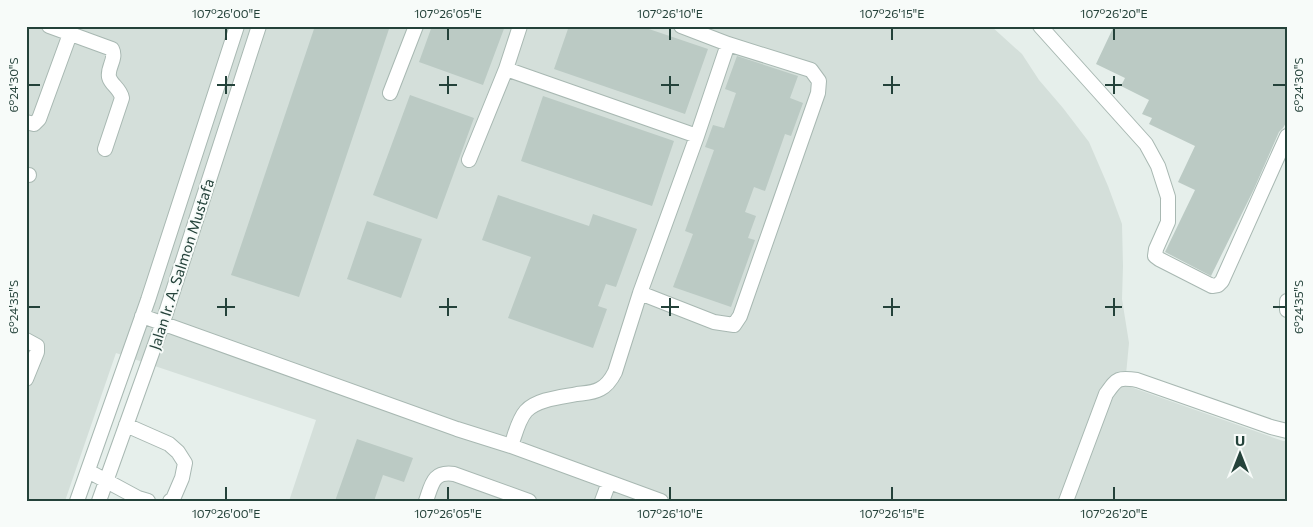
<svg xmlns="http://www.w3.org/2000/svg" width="1313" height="527" viewBox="0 0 1313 527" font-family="Commissioner,sans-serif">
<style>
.built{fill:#d4dfda}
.building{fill:#bbcac4}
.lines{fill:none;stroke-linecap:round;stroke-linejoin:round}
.minor-casing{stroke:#a8b8b2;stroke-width:16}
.minor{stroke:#fff;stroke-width:14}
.ticks{fill:none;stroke:#24423a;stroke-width:2}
.labels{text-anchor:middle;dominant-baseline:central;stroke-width:4;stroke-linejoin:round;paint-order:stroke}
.street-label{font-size:15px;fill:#24423a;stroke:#f7fbf9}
.neatline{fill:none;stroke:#24423a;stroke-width:2}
.ticks-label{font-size:12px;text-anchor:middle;fill:#24423a}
</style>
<rect width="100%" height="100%" fill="#e6efeb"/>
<path class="built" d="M 26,26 L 991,26 L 1022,54 L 1039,80 L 1063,108 L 1089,142 L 1108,186 L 1122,224 L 1123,266 L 1122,299 L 1129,343 L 1125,385 L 1283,441 L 1287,441 L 1287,501 L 289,501 L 316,420 L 116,353 L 65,501 L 26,501 Z"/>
<path class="building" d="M 315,26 L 390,26 L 299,297 L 231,275 Z
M 432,26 L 505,26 L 483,85 L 419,62 Z
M 569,26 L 640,26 L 708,49 L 685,114 L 554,69 Z
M 1114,26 L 1287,26 L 1287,121 L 1283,128 L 1279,132 L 1254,189 L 1211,276 L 1165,252 L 1195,190 L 1178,182 L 1195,146 L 1149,124 L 1152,118 L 1142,114 L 1149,100 L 1121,86 L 1125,78 L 1096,64 Z
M 737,56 L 798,76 L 790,98 L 803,103 L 791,136 L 785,134 L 765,191 L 754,187 L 745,212 L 756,216 L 748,238 L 755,240 L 731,307 L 673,287 L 693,234 L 685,231 L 714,150 L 705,147 L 713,125 L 724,128 L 736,93 L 725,89 Z
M 410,95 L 474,118 L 437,219 L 373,195 Z
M 543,96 L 674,141 L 652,206 L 521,161 Z
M 498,195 L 589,226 L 593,214 L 637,229 L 616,287 L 606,284 L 598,306 L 607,309 L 593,348 L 508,318 L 531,257 L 482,240 Z
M 367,221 L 422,239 L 401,298 L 347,279 Z
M 357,439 L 413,458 L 404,482 L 383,475 L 374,501 L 335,501 Z"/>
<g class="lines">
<defs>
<path id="minor" d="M 49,26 L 112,49 C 117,59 107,67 109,77 C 111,85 120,88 122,98 L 105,149
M 1040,26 L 1146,144 L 1158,166 L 1168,197 L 1168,222 L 1156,249 L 1155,256 L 1159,259 L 1212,286 L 1218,285 L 1222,281 L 1287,136
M 506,69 L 697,136
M 390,93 L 416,26
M 26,122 L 34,124 L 39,119 L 70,34
M 469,160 L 506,69 L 520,26
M 26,175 L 29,175
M 640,293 L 714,322 L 734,325 L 740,316 L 818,93 L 819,81 L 811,70 L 728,44 L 681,26
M 1287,301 L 1287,310
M 142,316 L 457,429 L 511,446 L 661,501
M 26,340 L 37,346 L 37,352 L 26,379
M 126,425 L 169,444 L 178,452 L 185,463 L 182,478 L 173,499 L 170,501
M 511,446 C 515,435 518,420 526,411 C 537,399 562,397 577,394 C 585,393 593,393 600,389 C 606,386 612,378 615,372 L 640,293 L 697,136 L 728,44
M 88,471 L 138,498 L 148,501
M 77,501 L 148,300 L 237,26
M 99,501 L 162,325 L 259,26
M 426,501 C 432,484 433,471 454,474 L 529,501
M 602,501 L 609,482
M 1066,501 L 1106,394 C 1117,379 1117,377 1137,380 L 1271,427 L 1287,431"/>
</defs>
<use href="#minor" class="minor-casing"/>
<use href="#minor" class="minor"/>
</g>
<path class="ticks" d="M 226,28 L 226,40M 448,28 L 448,40M 670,28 L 670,40M 892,28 L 892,40M 1114,28 L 1114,40M 226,76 L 226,94M 448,76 L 448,94M 670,76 L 670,94M 892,76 L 892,94M 1114,76 L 1114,94M 28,85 L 40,85M 217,85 L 235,85M 439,85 L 457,85M 661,85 L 679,85M 883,85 L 900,85M 1105,85 L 1122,85M 1273,85 L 1286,85M 226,298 L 226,316M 448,298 L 448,316M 670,298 L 670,316M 892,298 L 892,316M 1114,298 L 1114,316M 28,307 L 40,307M 217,307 L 235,307M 439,307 L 457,307M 661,307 L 679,307M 883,307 L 900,307M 1105,307 L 1122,307M 1273,307 L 1286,307M 226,487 L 226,500M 448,487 L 448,500M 670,487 L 670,500M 892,487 L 892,500M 1114,487 L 1114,500"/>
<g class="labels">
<g class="street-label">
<text transform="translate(181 264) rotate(-72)">Jalan Ir. A. Salmon Mustafa</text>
</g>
</g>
<rect width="1313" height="527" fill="none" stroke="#f7fbf9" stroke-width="55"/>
<g transform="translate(1240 454)" stroke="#f7fbf9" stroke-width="4" paint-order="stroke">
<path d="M0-4L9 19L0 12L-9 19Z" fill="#24423a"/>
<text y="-8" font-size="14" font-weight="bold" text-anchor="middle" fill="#24423a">U</text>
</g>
<rect x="28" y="28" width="1258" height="472" class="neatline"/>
<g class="ticks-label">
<text x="226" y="18">107°26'00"E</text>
<text x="448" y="18">107°26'05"E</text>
<text x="670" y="18">107°26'10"E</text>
<text x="892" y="18">107°26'15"E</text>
<text x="1114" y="18">107°26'20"E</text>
<text transform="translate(14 85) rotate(-90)" y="4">6°24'30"S</text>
<text transform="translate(1299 85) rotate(-90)" y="4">6°24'30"S</text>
<text transform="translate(14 307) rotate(-90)" y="4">6°24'35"S</text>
<text transform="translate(1299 307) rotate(-90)" y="4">6°24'35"S</text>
<text x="226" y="518">107°26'00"E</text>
<text x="448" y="518">107°26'05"E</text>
<text x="670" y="518">107°26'10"E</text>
<text x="892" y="518">107°26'15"E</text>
<text x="1114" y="518">107°26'20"E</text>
</g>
</svg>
